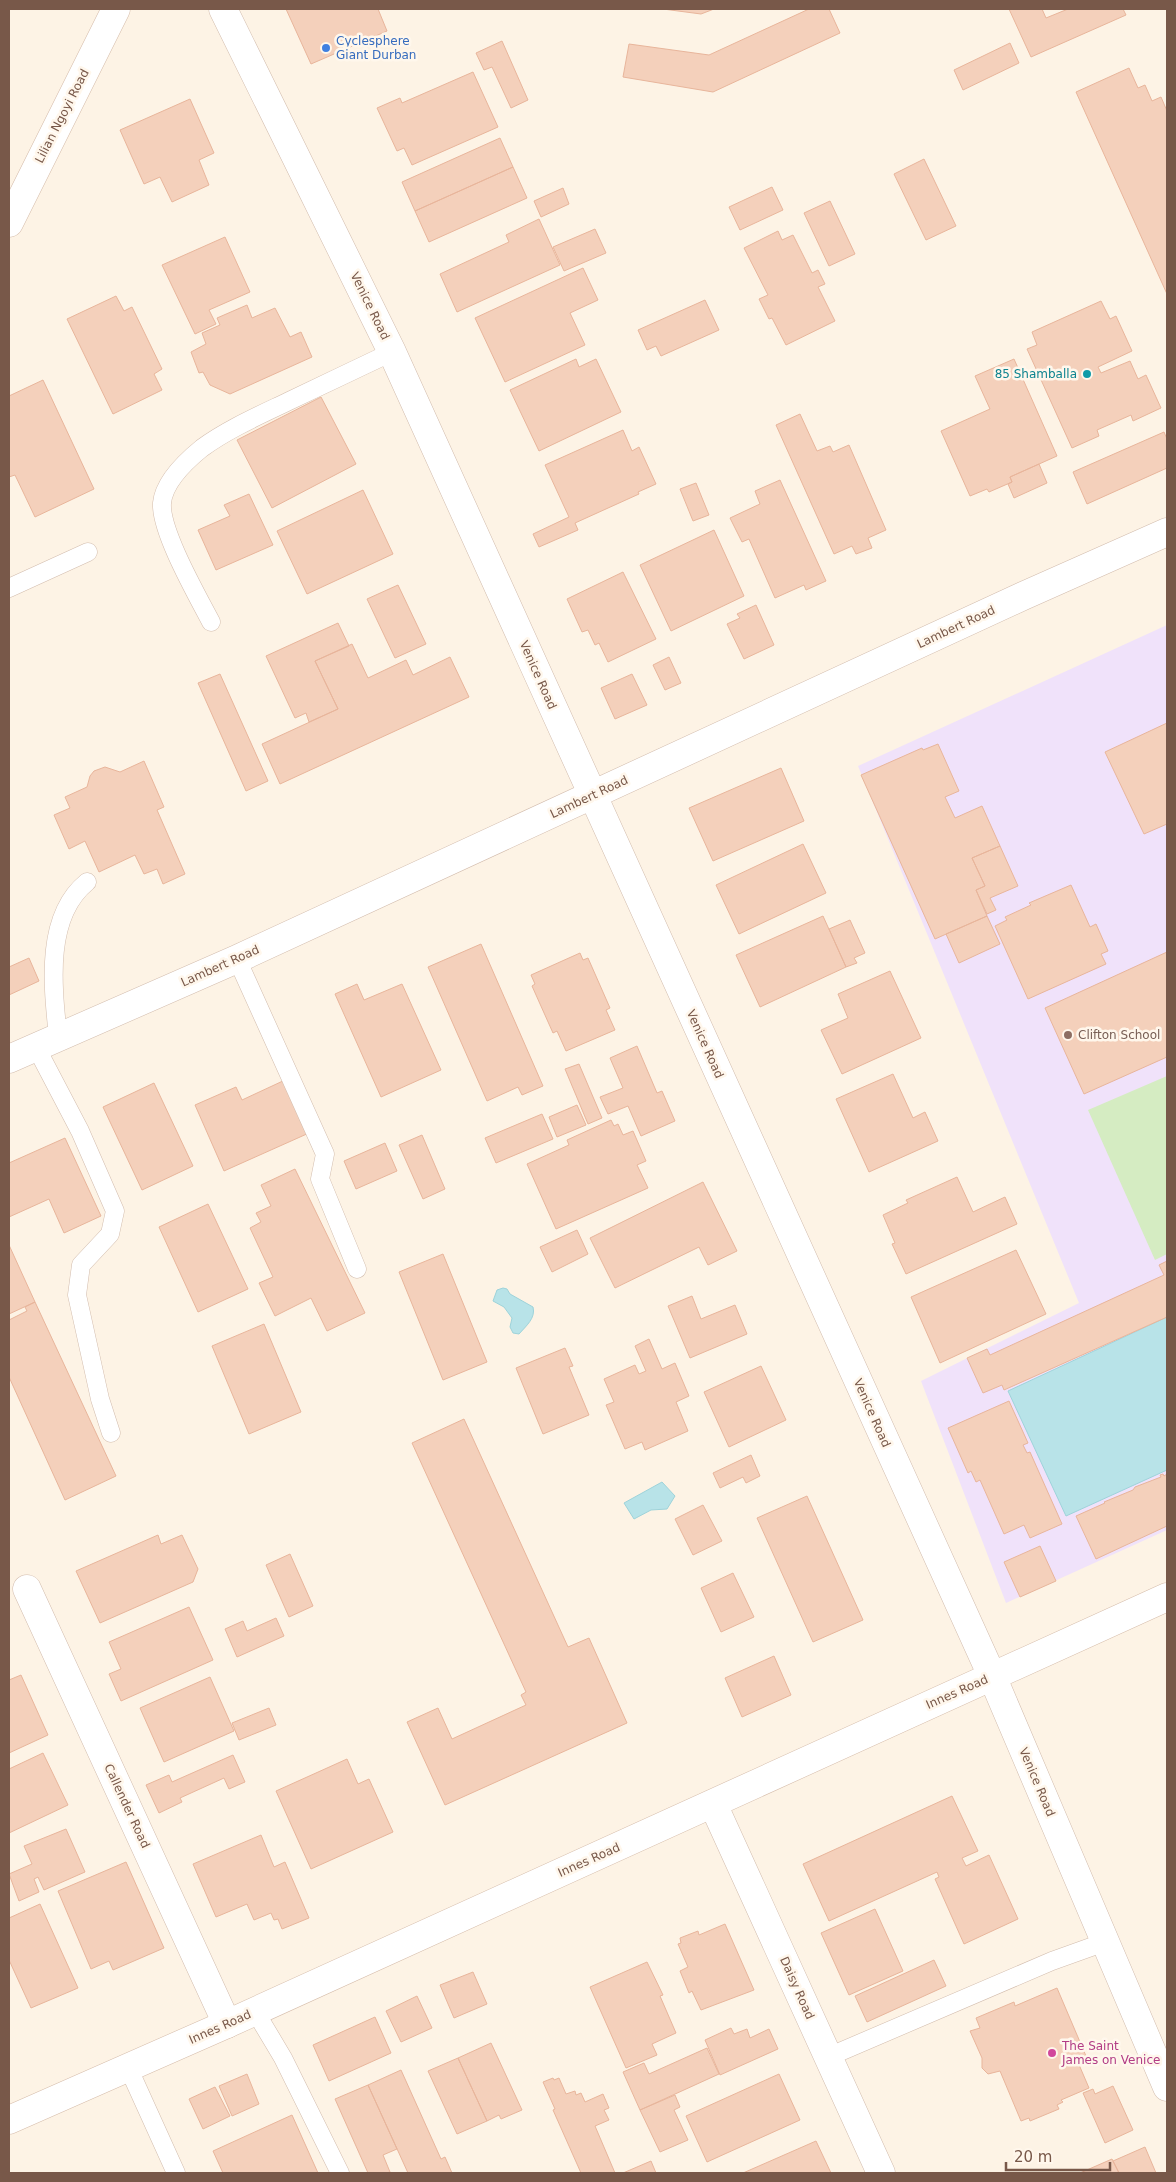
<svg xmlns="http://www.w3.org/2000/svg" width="1176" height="2182" viewBox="0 0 1176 2182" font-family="'DejaVu Sans',sans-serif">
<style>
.education{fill:#f0e2fa}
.green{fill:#d5ecc2}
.water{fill:#b8e3e8;stroke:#9ed3da}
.building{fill:#f4d0bb;stroke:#e8b59b}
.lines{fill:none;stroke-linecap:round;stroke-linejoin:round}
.lane-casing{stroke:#d2bcad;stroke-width:19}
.street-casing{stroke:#d2bcad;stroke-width:29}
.secondary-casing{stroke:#d5bcaa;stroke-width:29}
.lane{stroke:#fff;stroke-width:18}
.street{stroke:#fff;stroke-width:28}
.secondary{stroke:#fff;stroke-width:28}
.shop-dot{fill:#3f7fe0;stroke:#fff7ec;stroke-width:2}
.culture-dot{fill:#0f9aa8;stroke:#fff7ec;stroke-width:2}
.education-dot{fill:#8d6e63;stroke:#fff7ec;stroke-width:2}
.hotel-dot{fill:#d1479c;stroke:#fff7ec;stroke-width:2}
.labels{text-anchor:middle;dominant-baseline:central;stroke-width:5;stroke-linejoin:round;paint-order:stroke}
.shop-label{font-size:12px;fill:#366cbe;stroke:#fff7ec;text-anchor:start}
.street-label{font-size:12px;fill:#785849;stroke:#fff7ec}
.culture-label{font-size:12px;fill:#0d838f;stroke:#fff7ec;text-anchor:end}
.education-label{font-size:12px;fill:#785e54;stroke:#fff7ec;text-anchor:start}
.hotel-label{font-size:12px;fill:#b23c85;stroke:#fff7ec;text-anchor:start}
</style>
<rect width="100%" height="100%" fill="#fdf3e5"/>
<path class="education" d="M 1167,625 L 1167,1530 L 1006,1603 L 921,1381 L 1079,1303 L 858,766 Z"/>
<path class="green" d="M 1167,1076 L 1167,1254 L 1155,1260 L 1088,1110 Z"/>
<path class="water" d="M 503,1288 L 507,1289 L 510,1294 L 533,1307 C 536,1318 526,1326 519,1334 L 513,1333 L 510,1327 L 512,1318 L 504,1307 L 493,1301 L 497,1290 Z
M 1167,1317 L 1167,1470 L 1066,1516 L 1008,1391 Z
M 662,1482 L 675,1496 L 667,1509 L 651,1510 L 634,1519 L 624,1503 Z"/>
<path class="building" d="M 286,9 L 378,9 L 387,31 L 311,64 Z
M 663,9 L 714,9 L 701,14 Z
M 809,9 L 829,9 L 840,33 L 713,92 L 623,77 L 629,44 L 709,55 Z
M 1009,9 L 1042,9 L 1046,18 L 1068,9 L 1123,9 L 1126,15 L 1031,57 Z
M 502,41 L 528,100 L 511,108 L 492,67 L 484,70 L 476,53 Z
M 1010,43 L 1019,63 L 963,90 L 954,70 Z
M 1129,68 L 1138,88 L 1145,85 L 1152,101 L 1161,97 L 1167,111 L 1167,294 L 1076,92 Z
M 473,72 L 498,127 L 412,165 L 404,148 L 397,151 L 377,108 L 400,98 L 402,103 Z
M 190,99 L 214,153 L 199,160 L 209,185 L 172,202 L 160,177 L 144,184 L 120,130 Z
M 500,138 L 513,167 L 415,211 L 402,182 Z
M 924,159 L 956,226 L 926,240 L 894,174 Z
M 513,167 L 527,198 L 429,242 L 415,211 Z
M 772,187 L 783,210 L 740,230 L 729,207 Z
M 563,188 L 569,204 L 541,217 L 534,201 Z
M 830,201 L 855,254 L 829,266 L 804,213 Z
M 539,219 L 560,265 L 457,312 L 440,274 L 509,242 L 506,235 Z
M 595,229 L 606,253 L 564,271 L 553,247 Z
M 778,231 L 782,240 L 793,235 L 812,273 L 818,270 L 825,284 L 818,287 L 835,321 L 786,345 L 772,318 L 769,319 L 759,299 L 768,295 L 744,248 Z
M 225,237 L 250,292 L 209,310 L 216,324 L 195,334 L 162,265 Z
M 583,268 L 598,300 L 570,313 L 585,345 L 505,382 L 475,318 Z
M 116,296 L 124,311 L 132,307 L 162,369 L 154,374 L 162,390 L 113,414 L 67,319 Z
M 705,300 L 719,330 L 661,356 L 656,346 L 647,350 L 638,330 Z
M 1101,301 L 1110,319 L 1116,316 L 1132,351 L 1098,367 L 1101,373 L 1130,361 L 1138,379 L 1146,375 L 1161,408 L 1133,421 L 1131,415 L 1097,430 L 1099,436 L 1072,448 L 1027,349 L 1037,345 L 1032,332 Z
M 247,305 L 252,318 L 275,308 L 290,337 L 301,332 L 312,357 L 230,394 L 210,385 L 203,372 L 199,373 L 191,352 L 206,344 L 202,333 L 220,325 L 217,318 Z
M 576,359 L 579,367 L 596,359 L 621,412 L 539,451 L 510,390 Z
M 1014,359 L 1057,456 L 1010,477 L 1012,482 L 989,492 L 987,489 L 970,496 L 941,431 L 990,409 L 975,376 Z
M 43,380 L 94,489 L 35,517 L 15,475 L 9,477 L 9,396 Z
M 321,397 L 356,464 L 272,508 L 237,440 Z
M 800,414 L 817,451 L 830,446 L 833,452 L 849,445 L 886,530 L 868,538 L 872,548 L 856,554 L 852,546 L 834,554 L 776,425 Z
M 623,430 L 632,451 L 639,447 L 656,484 L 638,492 L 639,494 L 575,523 L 578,530 L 539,547 L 533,534 L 569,517 L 545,465 Z
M 1164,432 L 1167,439 L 1167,468 L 1087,504 L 1073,472 Z
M 1039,464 L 1047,483 L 1014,498 L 1008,484 L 1012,482 L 1010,477 Z
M 780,480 L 826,581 L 806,590 L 804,585 L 775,598 L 749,539 L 742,542 L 730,518 L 760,504 L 755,491 Z
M 696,483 L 709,515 L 693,521 L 680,489 Z
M 363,490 L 393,554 L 307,594 L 277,531 Z
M 249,494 L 273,545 L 216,570 L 198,530 L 230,516 L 224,505 Z
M 714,530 L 744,596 L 671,631 L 640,565 Z
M 623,572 L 656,639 L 608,662 L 599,643 L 595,645 L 588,630 L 582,632 L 567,599 Z
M 398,585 L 426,644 L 395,658 L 367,599 Z
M 756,605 L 774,645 L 744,659 L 727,624 L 740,618 L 737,614 Z
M 338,623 L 349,646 L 315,661 L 338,709 L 309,722 L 306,713 L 295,718 L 266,656 Z
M 352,644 L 368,678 L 406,660 L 413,675 L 450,657 L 469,697 L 280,784 L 262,744 L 338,709 L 315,661 Z
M 669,657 L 681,683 L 665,690 L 653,665 Z
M 220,674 L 268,781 L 246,791 L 198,683 Z
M 632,674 L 647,705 L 615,719 L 601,688 Z
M 1167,723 L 1167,824 L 1144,834 L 1105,752 Z
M 938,744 L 959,791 L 945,797 L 955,818 L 982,806 L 1000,846 L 972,858 L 985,886 L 976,890 L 987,916 L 935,939 L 861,775 L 922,748 L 923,750 Z
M 144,761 L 164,807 L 157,810 L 185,874 L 163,884 L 157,869 L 144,874 L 135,855 L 99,872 L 85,841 L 69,849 L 54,815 L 70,808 L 65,797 L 87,787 L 90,776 L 94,771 L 105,767 L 120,772 Z
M 781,768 L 804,821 L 713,861 L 689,808 Z
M 803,844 L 826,893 L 739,934 L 716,885 Z
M 1000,846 L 1018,886 L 990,898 L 996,910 L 987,914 L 976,890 L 985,886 L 972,858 Z
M 1071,885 L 1090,927 L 1096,924 L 1108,951 L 1101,954 L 1106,964 L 1028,999 L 995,926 L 1007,920 L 1005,917 L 1031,905 L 1029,903 Z
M 823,916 L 846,967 L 760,1007 L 736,955 Z
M 987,916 L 1000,944 L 959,963 L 946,934 Z
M 850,920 L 865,953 L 854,958 L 857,963 L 846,967 L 829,929 Z
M 481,944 L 543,1086 L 522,1095 L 518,1087 L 487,1101 L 428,967 Z
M 1167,952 L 1167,1057 L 1084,1094 L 1045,1008 Z
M 580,953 L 583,960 L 588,958 L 610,1008 L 606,1010 L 615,1030 L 566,1051 L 557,1031 L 553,1033 L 532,986 L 535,984 L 531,975 Z
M 29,958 L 39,981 L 9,995 L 9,967 Z
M 890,971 L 921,1038 L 842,1074 L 821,1030 L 848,1018 L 838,994 Z
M 357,984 L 364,1000 L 402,984 L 441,1070 L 381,1097 L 335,994 Z
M 637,1046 L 657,1093 L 662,1091 L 675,1121 L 641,1136 L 628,1106 L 608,1114 L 600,1097 L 623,1088 L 610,1058 Z
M 579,1064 L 602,1118 L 588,1124 L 565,1069 Z
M 893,1074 L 913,1118 L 925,1112 L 938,1141 L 869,1172 L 836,1099 Z
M 285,1080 L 309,1133 L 224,1171 L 195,1105 L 236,1087 L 242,1100 Z
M 154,1083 L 193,1166 L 142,1190 L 103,1107 Z
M 577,1105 L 586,1125 L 557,1137 L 549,1117 Z
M 542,1114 L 553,1139 L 496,1163 L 485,1138 Z
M 611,1120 L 614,1126 L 618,1124 L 623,1135 L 633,1131 L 646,1161 L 637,1165 L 648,1188 L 556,1229 L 527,1164 L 569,1145 L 567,1140 Z
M 422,1135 L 445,1189 L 423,1199 L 399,1145 Z
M 65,1138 L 101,1216 L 64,1233 L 49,1199 L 9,1217 L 9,1163 Z
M 385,1143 L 397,1171 L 356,1189 L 344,1161 Z
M 295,1169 L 365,1313 L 327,1331 L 311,1298 L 275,1316 L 259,1283 L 273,1277 L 250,1228 L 261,1222 L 256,1213 L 271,1206 L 261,1185 Z
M 957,1177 L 973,1212 L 1005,1197 L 1017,1224 L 906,1274 L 892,1244 L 895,1243 L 883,1215 L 908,1203 L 906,1200 Z
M 703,1182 L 737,1251 L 708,1265 L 699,1247 L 615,1288 L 590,1238 Z
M 208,1204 L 248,1289 L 198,1312 L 159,1227 Z
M 577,1230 L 588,1254 L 552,1272 L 540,1247 Z
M 9,1245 L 35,1302 L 9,1314 Z
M 1016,1250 L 1046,1314 L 940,1363 L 911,1297 Z
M 443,1254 L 487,1362 L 443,1380 L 399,1272 Z
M 1167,1261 L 1167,1317 L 1004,1390 L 1002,1385 L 983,1393 L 967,1358 L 987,1349 L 990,1355 L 1164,1275 L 1159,1265 Z
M 692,1296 L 701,1319 L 735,1305 L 747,1334 L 690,1358 L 668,1306 Z
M 35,1302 L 116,1476 L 65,1500 L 9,1377 L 9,1320 L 27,1311 L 25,1307 Z
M 264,1324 L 301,1412 L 249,1434 L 212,1346 Z
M 649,1339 L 662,1369 L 675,1363 L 689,1396 L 676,1402 L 688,1431 L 645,1450 L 642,1442 L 625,1449 L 606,1405 L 614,1402 L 604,1379 L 635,1365 L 639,1374 L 646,1371 L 635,1346 Z
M 565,1348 L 573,1366 L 569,1367 L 589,1415 L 543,1434 L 516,1368 Z
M 761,1366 L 786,1420 L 729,1447 L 704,1392 Z
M 1009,1401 L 1028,1443 L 1023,1445 L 1027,1453 L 1030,1452 L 1062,1524 L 1030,1538 L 1024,1525 L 1004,1534 L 980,1480 L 976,1482 L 971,1471 L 968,1473 L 948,1428 Z
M 464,1419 L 568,1647 L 589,1638 L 627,1723 L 445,1805 L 407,1722 L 438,1708 L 452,1739 L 526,1705 L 521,1695 L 526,1692 L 412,1443 Z
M 751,1455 L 760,1476 L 746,1483 L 743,1477 L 720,1488 L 713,1473 Z
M 1163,1474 L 1164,1476 L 1167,1474 L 1167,1526 L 1096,1559 L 1076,1516 L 1105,1503 L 1104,1502 L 1133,1490 L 1135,1487 L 1161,1477 L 1160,1475 Z
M 807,1496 L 863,1620 L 813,1642 L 757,1518 Z
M 703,1505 L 722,1541 L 693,1555 L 675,1519 Z
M 158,1535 L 161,1544 L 182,1535 L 198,1569 L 193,1582 L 100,1623 L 76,1571 Z
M 1040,1546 L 1056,1581 L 1020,1597 L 1004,1562 Z
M 290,1554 L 313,1606 L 289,1617 L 266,1565 Z
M 733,1573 L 754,1617 L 721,1632 L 701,1588 Z
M 189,1607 L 213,1660 L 121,1701 L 109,1674 L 121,1669 L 109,1642 Z
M 276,1618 L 284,1636 L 237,1657 L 225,1629 L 243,1621 L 247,1631 Z
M 774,1656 L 791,1695 L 742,1717 L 725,1678 Z
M 21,1675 L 48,1735 L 9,1753 L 9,1680 Z
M 210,1677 L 234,1731 L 164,1762 L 140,1708 Z
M 269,1708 L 276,1725 L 239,1740 L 232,1723 Z
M 43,1753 L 68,1805 L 9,1833 L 9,1769 Z
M 233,1755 L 245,1782 L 229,1789 L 224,1778 L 180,1798 L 182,1802 L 159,1813 L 146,1785 L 169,1775 L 172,1782 Z
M 347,1759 L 358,1784 L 369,1779 L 393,1832 L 311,1869 L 276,1791 Z
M 952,1796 L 978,1851 L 962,1858 L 966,1866 L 989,1855 L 1018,1919 L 964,1944 L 935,1879 L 939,1877 L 937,1872 L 829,1921 L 803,1864 Z
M 66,1829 L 85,1872 L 44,1890 L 38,1877 L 34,1879 L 39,1892 L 19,1901 L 9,1874 L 32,1864 L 24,1846 Z
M 261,1835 L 274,1867 L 285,1862 L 309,1918 L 282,1929 L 278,1919 L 274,1920 L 271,1913 L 254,1920 L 247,1904 L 216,1917 L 193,1864 Z
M 126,1862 L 164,1948 L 113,1970 L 109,1961 L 91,1969 L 58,1891 Z
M 40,1904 L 78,1988 L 31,2008 L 9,1960 L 9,1918 Z
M 875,1909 L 903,1971 L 849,1995 L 821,1933 Z
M 725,1924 L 754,1990 L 701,2010 L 692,1991 L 689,1993 L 680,1971 L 688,1967 L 678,1944 L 681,1943 L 680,1938 L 698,1931 L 699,1935 Z
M 934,1960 L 946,1986 L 867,2022 L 855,1996 Z
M 647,1962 L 663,1995 L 660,1996 L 676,2033 L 652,2044 L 657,2055 L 626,2068 L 590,1987 Z
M 473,1972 L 487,2004 L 454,2018 L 440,1985 Z
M 1057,1988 L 1086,2056 L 1077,2060 L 1089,2088 L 1061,2100 L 1063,2102 L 1057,2105 L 1059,2109 L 1030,2121 L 1029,2118 L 1021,2121 L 1000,2071 L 988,2074 L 982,2068 L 982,2058 L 970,2031 L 980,2028 L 976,2018 L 1014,2002 L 1015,2006 Z
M 417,1996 L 432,2028 L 401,2042 L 386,2011 Z
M 375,2017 L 391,2053 L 329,2081 L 313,2045 Z
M 731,2028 L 734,2034 L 747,2029 L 750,2038 L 769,2029 L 778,2049 L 720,2075 L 705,2040 Z
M 491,2043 L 522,2110 L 501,2119 L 499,2115 L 487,2121 L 458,2058 Z
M 707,2048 L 719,2074 L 640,2110 L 623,2072 L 644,2063 L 649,2074 Z
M 458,2058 L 487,2121 L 457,2134 L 428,2071 Z
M 401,2070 L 441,2159 L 445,2157 L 452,2173 L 408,2173 L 368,2085 Z
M 247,2074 L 259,2104 L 232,2116 L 219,2086 Z
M 779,2074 L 800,2120 L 707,2162 L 686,2116 Z
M 553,2078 L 554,2080 L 559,2078 L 566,2094 L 575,2091 L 576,2095 L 581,2093 L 585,2102 L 603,2094 L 609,2108 L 604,2110 L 609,2120 L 595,2126 L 615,2173 L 581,2173 L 553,2110 L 555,2109 L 543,2082 Z
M 368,2085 L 397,2149 L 383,2155 L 390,2172 L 386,2173 L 368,2173 L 335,2099 Z
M 1113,2086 L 1133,2130 L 1105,2143 L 1083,2093 L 1093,2089 L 1095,2094 Z
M 215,2087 L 230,2116 L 203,2129 L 189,2099 Z
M 675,2095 L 680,2107 L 674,2110 L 688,2140 L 660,2152 L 640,2110 Z
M 292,2115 L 318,2173 L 223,2173 L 213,2151 Z
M 816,2141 L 831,2173 L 743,2173 Z
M 1145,2147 L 1156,2173 L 1119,2173 L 1113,2161 Z
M 1112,2159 L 1119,2173 L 1080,2173 Z
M 651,2161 L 656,2173 L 623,2173 Z"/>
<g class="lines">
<defs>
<path id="lane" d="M 9,588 L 88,552
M 211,622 C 198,597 160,531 162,503 C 164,482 186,461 202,448 C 228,429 260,415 289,401 C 323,385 358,368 392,352
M 237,959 L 325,1154 L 320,1179 L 357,1269
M 58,1037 C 53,988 44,917 87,882
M 36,1047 L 80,1131 L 115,1211 L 110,1234 L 81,1265 L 77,1295 L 100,1399 L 111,1433
M 255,2011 L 283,2058 L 340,2173
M 828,2057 L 1052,1961 L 1105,1942
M 128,2067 L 176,2173"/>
<path id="street" d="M 223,9 L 392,352 L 992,1676 L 1167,2087
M 9,1059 L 237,959 L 1023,596 L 1167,532
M 27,1589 L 227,2024
M 713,1804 L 881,2173"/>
<path id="secondary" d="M 9,223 L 116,9
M 9,2120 L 227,2024 L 1167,1597"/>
</defs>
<use href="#lane" class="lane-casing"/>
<use href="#street" class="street-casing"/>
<use href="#secondary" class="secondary-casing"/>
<use href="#lane" class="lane"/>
<use href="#street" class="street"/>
<use href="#secondary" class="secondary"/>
</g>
<circle class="shop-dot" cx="326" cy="48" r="5"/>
<circle class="culture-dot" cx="1087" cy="374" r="5"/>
<circle class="education-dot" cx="1068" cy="1035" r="5"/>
<circle class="hotel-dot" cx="1052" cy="2053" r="5"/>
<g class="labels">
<g class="shop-label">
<text x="336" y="41">Cyclesphere<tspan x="336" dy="14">Giant Durban</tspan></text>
</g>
<g class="street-label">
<text transform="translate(62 116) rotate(-63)">Lilian Ngoyi Road</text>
<text transform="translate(370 306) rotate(64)">Venice Road</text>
<text transform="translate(956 627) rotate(-25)">Lambert Road</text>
<text transform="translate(538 675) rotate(66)">Venice Road</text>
<text transform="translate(589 797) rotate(-25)">Lambert Road</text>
<text transform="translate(220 966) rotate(-24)">Lambert Road</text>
<text transform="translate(705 1044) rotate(66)">Venice Road</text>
<text transform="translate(872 1413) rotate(66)">Venice Road</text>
<text transform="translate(957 1692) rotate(-24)">Innes Road</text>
<text transform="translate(1037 1782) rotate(67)">Venice Road</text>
<text transform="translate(127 1806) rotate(65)">Callender Road</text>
<text transform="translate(589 1860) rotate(-24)">Innes Road</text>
<text transform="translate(797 1988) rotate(66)">Daisy Road</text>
<text transform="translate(220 2027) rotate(-24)">Innes Road</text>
</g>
<g class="culture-label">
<text x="1077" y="374">85 Shamballa</text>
</g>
<g class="education-label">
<text x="1078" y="1035">Clifton School</text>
</g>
<g class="hotel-label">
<text x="1062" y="2046">The Saint<tspan x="1062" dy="14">James on Venice</tspan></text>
</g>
</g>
<rect width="1176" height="2182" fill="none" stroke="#785849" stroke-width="20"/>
<path d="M1006 2162v8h104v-8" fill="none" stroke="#785849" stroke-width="2.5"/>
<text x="1014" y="2162" font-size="15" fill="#785849" stroke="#fff7ec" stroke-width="4" paint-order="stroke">20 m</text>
</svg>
